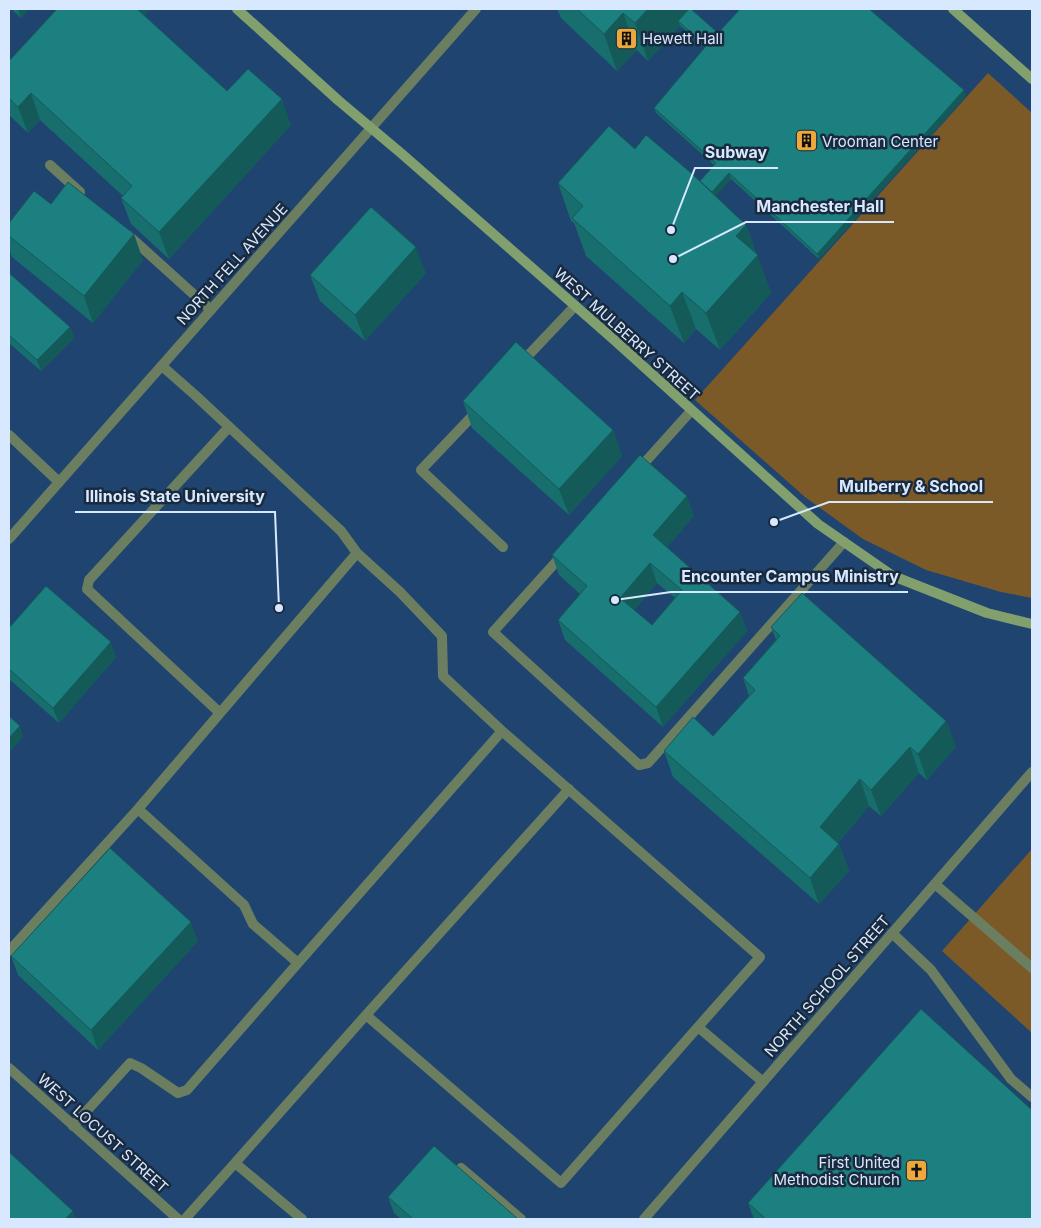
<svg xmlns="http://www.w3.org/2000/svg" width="1041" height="1228" viewBox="0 0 1041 1228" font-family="Inter,sans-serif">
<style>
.green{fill:#7c5a28}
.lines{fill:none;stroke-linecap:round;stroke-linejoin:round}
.service{stroke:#6b7f60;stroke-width:10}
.minor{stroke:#6b7f60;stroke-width:10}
.tertiary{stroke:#6b7f60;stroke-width:10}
.secondary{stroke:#81a06e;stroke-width:10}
.wall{fill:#176e6d;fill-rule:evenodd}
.shaded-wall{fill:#135a59}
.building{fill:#1b807f;stroke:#135a59;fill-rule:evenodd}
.labels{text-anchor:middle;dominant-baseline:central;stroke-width:5;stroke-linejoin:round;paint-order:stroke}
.poi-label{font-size:15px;fill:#d8e9ff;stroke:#1a2a3e;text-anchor:start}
.street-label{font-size:15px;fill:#d8e9ff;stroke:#1a2a3e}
.leader{fill:none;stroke:#d8e9ff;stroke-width:2}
.callout-dot{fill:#d8e9ff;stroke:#1a2a3e;stroke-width:2}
.callout-label{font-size:16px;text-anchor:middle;font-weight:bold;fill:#d8e9ff;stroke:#1a2a3e;stroke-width:5;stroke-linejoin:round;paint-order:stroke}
</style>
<rect width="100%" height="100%" fill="#1f4470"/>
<path class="green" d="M 988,73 L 1032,113 L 1032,598 L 1001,592 L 926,570 L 863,539 L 805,497 L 695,400 Z
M 1032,849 L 1032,1033 L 942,951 Z"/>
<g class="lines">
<path class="service" d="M 50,165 L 80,192
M 128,235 L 211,310
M 521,363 L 575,306
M 479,409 L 421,470 L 503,547
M 638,470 L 691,411
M 357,553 L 400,592 L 442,636 L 443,676 L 502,731 L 760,957 L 698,1027 L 763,1082
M 564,553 L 493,632 L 639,765 L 648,763 L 844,542
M 220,713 L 87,589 L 89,580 L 229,427
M 935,884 L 1032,968
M 892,933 L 931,970 L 1011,1079 L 1032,1097
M 9,951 L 138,809 L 357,553 L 341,531 L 195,395 L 162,366
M 298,963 L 502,731
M 366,1015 L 569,789
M 73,1126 L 130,1063 L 141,1068 L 178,1093 L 187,1090 L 298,963 L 253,924 L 244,905 L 138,809
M 461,1168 L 521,1219
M 185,1219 L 235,1163
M 302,1219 L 235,1163 L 366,1015 L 561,1183 L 698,1027"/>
<path class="minor" d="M 9,435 L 59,482
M 9,1068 L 178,1219"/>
<path class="tertiary" d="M 9,539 L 476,9
M 644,1219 L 1032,772"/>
<path class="secondary" d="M 237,9 L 339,101 L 402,154 L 612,338 L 818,524 L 893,576 L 987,613 L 1032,624
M 953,9 L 1032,79"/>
</g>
<path class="wall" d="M 11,9 L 29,9 L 21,18 Z
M 150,9 L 144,15 L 227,91 L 291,125 L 169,259 L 131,224 L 121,198 L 123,196 L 40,120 L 28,133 L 9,115 L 9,61 Z
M 557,9 L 695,9 L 693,11 L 718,33 L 966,96 L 819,259 L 731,179 L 715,196 L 746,225 L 771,293 L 720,350 L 696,329 L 684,343 L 586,256 L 574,223 L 571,221 L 558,183 L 635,149 L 700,181 L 714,165 L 656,113 L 654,108 L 705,48 L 680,26 L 648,61 L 637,50 L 617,71 L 561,18 Z
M 9,223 L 143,260 L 93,323 L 12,257 L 9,249 Z
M 9,273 L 70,327 L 74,338 L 41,371 L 9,343 Z
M 426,273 L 365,341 L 320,301 L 310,275 Z
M 463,401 L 613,430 L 622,456 L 569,515 L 472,428 Z
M 694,516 L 667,547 L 740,612 L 747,631 L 663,727 L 565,640 L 558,620 L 580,594 L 559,575 L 552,555 ZM 657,583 L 675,598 L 652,625 L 634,610 Z
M 771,627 L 946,721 L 956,747 L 927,780 L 919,773 L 881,816 L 869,806 L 838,843 L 839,844 L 849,871 L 819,904 L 673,777 L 664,751 L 713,736 L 749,696 L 743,678 L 776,640 Z
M 9,628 L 116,657 L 59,723 L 9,679 Z
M 198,941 L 98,1050 L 18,975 L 11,956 Z
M 388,1197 L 518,1219 L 401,1219 L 394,1213 Z
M 748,1203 L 1032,1219 L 754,1219 Z"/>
<path class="shaded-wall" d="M 18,9 L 29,9 L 21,18 Z
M 129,9 L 150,9 L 135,24 Z
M 648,9 L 695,9 L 681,24 L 678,21 L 680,26 L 648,61 L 635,23 Z
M 623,13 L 637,50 L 617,71 L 604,34 Z
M 964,90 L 966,96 L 819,259 L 817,254 Z
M 31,93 L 40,120 L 28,133 L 18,107 Z
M 282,99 L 291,125 L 169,259 L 159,232 Z
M 729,173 L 731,179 L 704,209 L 702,204 Z
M 746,225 L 771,293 L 720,350 L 706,313 L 736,236 Z
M 134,234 L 143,260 L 93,323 L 84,296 Z
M 416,247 L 426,273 L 365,341 L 355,315 Z
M 682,292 L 696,329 L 684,343 L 670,306 Z
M 70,327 L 74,338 L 41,371 L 37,360 Z
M 613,430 L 622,456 L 569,515 L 559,489 Z
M 687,496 L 694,516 L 660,555 L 653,535 Z
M 650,563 L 657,583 L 627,617 L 620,598 Z
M 740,612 L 747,631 L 663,727 L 656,707 Z
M 111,642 L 116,657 L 59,723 L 53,708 Z
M 946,721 L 956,747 L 927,780 L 918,754 Z
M 20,726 L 23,737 L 9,753 L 9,738 Z
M 910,747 L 919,773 L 881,816 L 871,790 Z
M 860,779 L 869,806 L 829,853 L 820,827 Z
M 839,844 L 849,871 L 819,904 L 810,878 Z
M 191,922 L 198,941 L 98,1050 L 91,1030 Z
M 73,1211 L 76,1219 L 65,1219 Z"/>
<path class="building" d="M 57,9 L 137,9 L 227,91 L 248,69 L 282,99 L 159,232 L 121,198 L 132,186 L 31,93 L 18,107 L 9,98 L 9,61 Z
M 577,9 L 648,9 L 635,23 L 623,13 L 604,34 Z
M 689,9 L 691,9 L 718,33 L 740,9 L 869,9 L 964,90 L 817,254 L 729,173 L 712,192 L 700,181 L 716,163 L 654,108 L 706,46 L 678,21 Z
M 609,126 L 635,149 L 646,135 L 690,172 L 746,225 L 736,236 L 758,255 L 706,313 L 682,292 L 670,306 L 572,218 L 583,206 L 558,183 Z
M 68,182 L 134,234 L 84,296 L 9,236 L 9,223 L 34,191 L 51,204 Z
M 371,207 L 416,247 L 355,315 L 310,275 Z
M 9,273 L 70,327 L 37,360 L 9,335 Z
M 516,342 L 613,430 L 559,489 L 463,401 Z
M 640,455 L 687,496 L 653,535 L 740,612 L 656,707 L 558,620 L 587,586 L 552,555 ZM 650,563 L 682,590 L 652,625 L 620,598 Z
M 46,586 L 111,642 L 53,708 L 9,669 L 9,628 Z
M 802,593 L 946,721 L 918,754 L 910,747 L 871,790 L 860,779 L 820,827 L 839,844 L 810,878 L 664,751 L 693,717 L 713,736 L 755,690 L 743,678 L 780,636 L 771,627 Z
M 9,716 L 20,726 L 9,738 Z
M 110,848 L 191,922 L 91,1030 L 11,956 Z
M 921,1009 L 1032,1110 L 1032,1219 L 766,1219 L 748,1203 Z
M 434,1146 L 518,1219 L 413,1219 L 388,1197 Z
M 9,1152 L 73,1211 L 65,1219 L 9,1219 Z"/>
<defs>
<symbol id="building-square" viewBox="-11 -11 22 22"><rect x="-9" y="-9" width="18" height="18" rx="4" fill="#eda83c" stroke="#1a2a3e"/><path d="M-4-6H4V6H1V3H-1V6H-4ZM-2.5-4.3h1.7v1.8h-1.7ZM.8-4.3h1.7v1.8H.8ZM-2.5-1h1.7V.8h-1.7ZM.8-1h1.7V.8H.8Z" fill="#111"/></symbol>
<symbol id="church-square" viewBox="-11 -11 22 22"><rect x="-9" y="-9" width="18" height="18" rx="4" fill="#eda83c" stroke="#1a2a3e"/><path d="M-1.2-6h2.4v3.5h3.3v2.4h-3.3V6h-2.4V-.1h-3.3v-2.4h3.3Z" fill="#111"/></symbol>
</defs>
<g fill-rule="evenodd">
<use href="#building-square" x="614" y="26" width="25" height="25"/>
<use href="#building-square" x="794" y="128" width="25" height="25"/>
<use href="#church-square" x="904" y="1158" width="25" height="25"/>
</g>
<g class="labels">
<g class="poi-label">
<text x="642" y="38">Hewett Hall</text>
<text x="822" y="141">Vrooman Center</text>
<text x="900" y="1162" text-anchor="end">First United<tspan x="900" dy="17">Methodist Church</tspan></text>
</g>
<g class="street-label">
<text transform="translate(232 264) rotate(-48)">NORTH FELL AVENUE</text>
<text transform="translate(627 334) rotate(42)">WEST MULBERRY STREET</text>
<text transform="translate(827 986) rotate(-49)">NORTH SCHOOL STREET</text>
<text transform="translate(103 1133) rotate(42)">WEST LOCUST STREET</text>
</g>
</g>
<path class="leader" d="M671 230L695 168H778M673 259L746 222H894M774 522L829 502H993M279 608L275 512H75M615 600L671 592H908"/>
<g class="callout-dot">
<circle cx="671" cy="230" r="5"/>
<circle cx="673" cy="259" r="5"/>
<circle cx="774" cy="522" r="5"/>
<circle cx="279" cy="608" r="5"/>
<circle cx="615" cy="600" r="5"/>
</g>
<g class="callout-label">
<text x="736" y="158">Subway</text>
<text x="820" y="212">Manchester Hall</text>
<text x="911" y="492">Mulberry &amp; School</text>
<text x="175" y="502">Illinois State University</text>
<text x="790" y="582">Encounter Campus Ministry</text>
</g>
<rect width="1041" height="1228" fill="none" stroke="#d8e9ff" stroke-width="20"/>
</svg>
